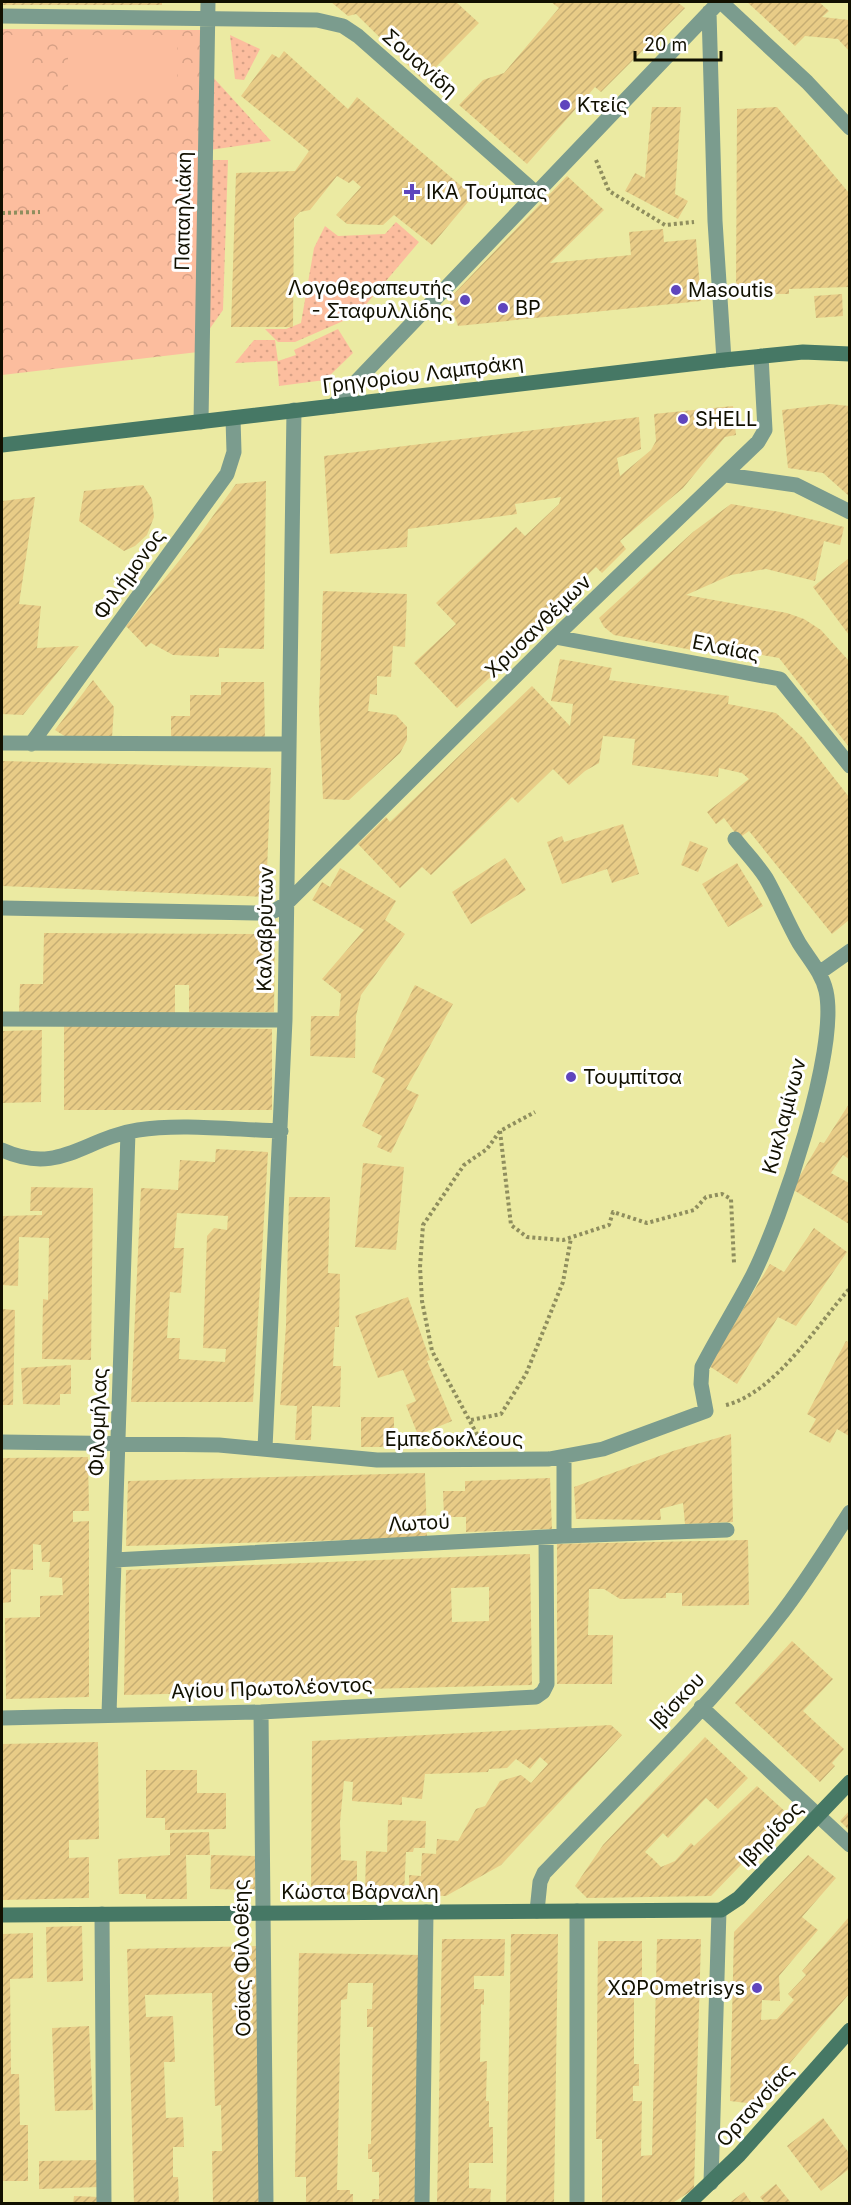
<svg xmlns="http://www.w3.org/2000/svg" width="851" height="2205" viewBox="0 0 851 2205" font-family="Inter,sans-serif">
<style>
.grass{fill:url(#grass-dots)}
.park{fill:url(#park-crowns)}
.garden{fill:#fcbd9e}
.building{fill:url(#building-hatch);fill-rule:evenodd}
.lines{fill:none;stroke-linecap:round;stroke-linejoin:round}
.path{stroke:#8f8e5e;stroke-width:4;stroke-dasharray:3 3;stroke-linecap:butt}
.street{stroke:#7b9c8e;stroke-width:15}
.secondary{stroke:#467865;stroke-width:15}
.poi-dot{fill:#5f45bd;stroke:#fff;stroke-width:2}
.labels{text-anchor:middle;dominant-baseline:central;stroke-width:6;stroke-linejoin:round;paint-order:stroke}
.street-label{font-size:20px;fill:#111000;stroke:#fff}
.poi-label{font-size:20px;fill:#111000;stroke:#fff;text-anchor:start}
</style>
<defs>
<pattern id="grass-dots" width="8" height="8" patternUnits="userSpaceOnUse" patternTransform="scale(1.5)"><rect width="8" height="8" fill="#fcbd9e"/><path d="M2 2h.1M6 6h.1" fill="none" stroke="#d7a186" stroke-width="1.8" stroke-linecap="round"/></pattern>
<pattern id="park-crowns" width="20" height="18" patternUnits="userSpaceOnUse" patternTransform="scale(1.5)"><rect width="20" height="18" fill="#fcbd9e"/><path d="M2 6a3 3 0 1 1 6 0M12 15a3 3 0 1 1 6 0" fill="none" stroke="#d7a186"/></pattern>
<pattern id="building-hatch" width="6" height="6" patternUnits="userSpaceOnUse" patternTransform="scale(1.5)"><rect width="6" height="6" fill="#e8cc87"/><path d="M-1 1l2-2M0 6l6-6M5 7l2-2" fill="none" stroke="#c6ae73"/></pattern>
</defs>
<rect width="100%" height="100%" fill="#ebeaa2"/>
<path class="grass" d="M 230,35 L 260,49 L 244,80 L 235,79 Z
M 211,75 L 271,141 L 210,150 Z
M 209,160 L 228,160 L 223,310 L 206,334 Z
M 396,222 L 419,242 L 357,315 L 295,342 L 278,342 L 265,329 L 286,329 L 301,323 L 314,248 L 325,226 L 338,236 L 385,234 Z
M 338,329 L 353,353 L 325,380 L 279,386 L 277,361 L 235,363 L 254,340 L 275,340 L 278,361 L 296,355 L 294,350 Z"/>
<path class="park" d="M 2,29 L 203,30 L 198,352 L 2,375 Z"/>
<path class="garden" d="M 2,35 L 29,35 L 29,94 L 2,94 Z
M 68,35 L 177,35 L 177,94 L 68,94 Z"/>
<path class="building" d="M 2,2 L 162,2 L 162,5 L 2,5 Z
M 331,2 L 456,2 L 479,23 L 423,80 L 356,14 L 348,16 Z
M 551,2 L 677,2 L 685,8 L 601,92 L 595,87 L 527,164 L 459,105 L 483,80 L 504,73 L 559,8 Z
M 747,2 L 819,2 L 829,11 L 822,17 L 849,20 L 849,51 L 838,39 L 805,36 L 795,46 Z
M 284,51 L 348,109 L 357,97 L 473,196 L 432,245 L 394,215 L 383,225 L 347,224 L 336,215 L 361,187 L 353,180 L 349,183 L 337,176 L 310,210 L 300,212 L 294,218 L 293,327 L 231,327 L 236,173 L 295,171 L 309,151 L 241,96 L 272,54 L 279,58 Z
M 652,107 L 681,107 L 675,194 L 688,201 L 678,219 L 625,191 L 635,173 L 645,178 Z
M 777,107 L 849,193 L 849,287 L 789,289 L 789,294 L 736,294 L 737,109 Z
M 567,176 L 604,210 L 550,263 L 631,255 L 629,232 L 663,229 L 664,242 L 696,239 L 701,301 L 458,326 L 449,299 Z
M 842,294 L 843,316 L 816,318 L 814,296 Z
M 830,404 L 849,406 L 849,496 L 823,473 L 788,468 L 782,410 Z
M 733,406 L 736,435 L 725,437 L 683,488 L 620,541 L 626,549 L 602,573 L 596,567 L 493,663 L 499,669 L 457,708 L 414,663 L 456,624 L 436,603 L 516,527 L 525,536 L 559,504 L 561,497 L 515,504 L 517,514 L 408,529 L 407,547 L 330,554 L 324,456 L 639,417 L 641,449 L 617,458 L 620,476 L 651,450 L 656,441 L 654,414 Z
M 266,481 L 264,649 L 219,648 L 219,657 L 173,655 L 151,643 L 146,647 L 126,626 L 192,545 L 236,484 Z
M 143,485 L 152,499 L 154,517 L 147,535 L 135,546 L 124,551 L 79,521 L 84,491 Z
M 35,497 L 19,604 L 41,606 L 37,648 L 79,646 L 23,715 L 2,714 L 2,501 Z
M 731,504 L 780,512 L 844,527 L 840,545 L 824,541 L 815,581 L 766,569 L 731,575 L 686,595 L 787,613 L 804,619 L 821,630 L 849,661 L 849,747 L 779,658 L 730,649 L 728,657 L 625,637 L 614,635 L 604,627 L 599,618 L 693,532 Z
M 849,558 L 849,635 L 813,587 Z
M 323,591 L 407,594 L 405,647 L 393,646 L 391,677 L 377,676 L 377,695 L 370,694 L 368,711 L 396,715 L 407,727 L 407,740 L 400,753 L 349,800 L 323,799 L 319,708 Z
M 560,659 L 612,668 L 609,680 L 729,696 L 728,704 L 776,713 L 803,738 L 849,797 L 849,920 L 832,934 L 749,831 L 739,838 L 724,818 L 716,824 L 707,812 L 749,779 L 742,773 L 719,768 L 718,777 L 632,765 L 635,739 L 603,736 L 599,763 L 585,771 L 569,785 L 553,769 L 518,803 L 512,797 L 431,875 L 422,867 L 400,888 L 358,844 L 386,817 L 390,822 L 532,686 L 570,726 L 573,704 L 551,701 Z
M 93,680 L 114,707 L 112,738 L 74,742 L 55,730 Z
M 221,682 L 264,682 L 265,739 L 171,740 L 171,716 L 190,716 L 190,695 L 221,695 Z
M 2,761 L 271,768 L 266,897 L 2,886 Z
M 623,824 L 639,874 L 612,883 L 607,869 L 562,884 L 547,842 L 562,836 L 564,842 Z
M 690,841 L 708,848 L 698,872 L 681,865 Z
M 505,858 L 526,890 L 471,924 L 452,892 Z
M 737,863 L 763,906 L 728,927 L 702,884 Z
M 340,868 L 396,901 L 385,920 L 405,934 L 361,995 L 356,1016 L 355,1058 L 310,1056 L 311,1016 L 339,1016 L 341,994 L 322,979 L 364,930 L 312,900 L 322,882 L 330,887 Z
M 44,933 L 275,934 L 274,1012 L 189,1012 L 189,985 L 175,985 L 175,1014 L 19,1013 L 20,984 L 43,984 Z
M 415,985 L 453,1004 L 406,1089 L 419,1095 L 391,1153 L 377,1147 L 382,1136 L 362,1126 L 385,1079 L 372,1072 Z
M 64,1025 L 272,1029 L 272,1110 L 64,1110 Z
M 42,1030 L 41,1102 L 2,1103 L 2,1031 Z
M 849,1104 L 849,1159 L 843,1155 L 831,1173 L 849,1183 L 849,1224 L 792,1189 L 820,1142 L 824,1143 Z
M 216,1149 L 268,1152 L 253,1402 L 131,1402 L 141,1188 L 178,1190 L 180,1160 L 215,1162 ZM 177,1213 L 228,1216 L 227,1230 L 214,1228 L 207,1236 L 203,1348 L 226,1349 L 225,1362 L 179,1359 L 180,1338 L 167,1338 L 170,1292 L 181,1293 L 184,1248 L 174,1248 Z
M 363,1163 L 404,1167 L 396,1250 L 355,1247 Z
M 31,1187 L 93,1188 L 91,1360 L 42,1359 L 43,1299 L 48,1300 L 49,1238 L 19,1237 L 18,1286 L 2,1285 L 2,1216 L 42,1215 L 42,1211 L 30,1211 Z
M 289,1197 L 330,1197 L 328,1273 L 340,1274 L 339,1327 L 335,1327 L 333,1366 L 341,1366 L 340,1407 L 312,1406 L 311,1440 L 295,1440 L 297,1406 L 280,1405 L 286,1326 Z
M 814,1228 L 847,1252 L 796,1326 L 778,1317 L 737,1384 L 709,1366 L 770,1264 L 784,1272 Z
M 408,1297 L 430,1360 L 427,1361 L 452,1421 L 418,1435 L 406,1405 L 416,1401 L 403,1370 L 378,1378 L 355,1316 Z
M 2,1309 L 15,1310 L 13,1405 L 2,1405 Z
M 846,1341 L 849,1342 L 849,1436 L 837,1429 L 830,1443 L 809,1432 L 816,1419 L 807,1414 Z
M 71,1365 L 71,1394 L 60,1394 L 60,1405 L 23,1404 L 21,1368 Z
M 361,1417 L 394,1417 L 394,1447 L 361,1447 Z
M 731,1434 L 733,1522 L 685,1524 L 683,1503 L 660,1509 L 661,1520 L 576,1519 L 574,1487 L 673,1451 Z
M 88,1457 L 89,1511 L 73,1511 L 73,1522 L 89,1521 L 89,1697 L 6,1699 L 5,1618 L 40,1617 L 40,1596 L 63,1595 L 62,1578 L 49,1577 L 50,1562 L 42,1562 L 41,1545 L 33,1544 L 33,1570 L 11,1569 L 11,1602 L 2,1603 L 2,1458 Z
M 425,1473 L 427,1538 L 126,1546 L 128,1481 Z
M 550,1478 L 552,1529 L 466,1532 L 466,1517 L 444,1517 L 443,1491 L 465,1491 L 465,1481 Z
M 748,1540 L 749,1605 L 682,1606 L 682,1593 L 666,1593 L 666,1598 L 620,1599 L 604,1589 L 589,1589 L 588,1635 L 613,1635 L 612,1684 L 557,1684 L 557,1544 Z
M 530,1554 L 532,1685 L 124,1695 L 126,1570 ZM 489,1587 L 489,1621 L 452,1622 L 451,1588 Z
M 792,1641 L 833,1679 L 803,1711 L 844,1749 L 832,1763 L 835,1766 L 820,1782 L 735,1703 Z
M 611,1725 L 622,1735 L 501,1865 L 446,1896 L 409,1895 L 409,1875 L 421,1876 L 422,1853 L 436,1854 L 437,1839 L 458,1841 L 476,1809 L 485,1806 L 500,1781 L 521,1775 L 531,1783 L 548,1764 L 540,1757 L 530,1769 L 516,1759 L 507,1768 L 489,1769 L 488,1772 L 425,1774 L 422,1799 L 402,1797 L 402,1805 L 352,1801 L 353,1782 L 344,1781 L 340,1822 L 341,1860 L 357,1861 L 357,1895 L 311,1894 L 312,1741 Z
M 705,1737 L 748,1778 L 718,1809 L 706,1798 L 668,1838 L 663,1833 L 645,1852 L 652,1858 L 661,1867 L 675,1861 L 691,1843 L 694,1846 L 757,1786 L 789,1815 L 711,1896 L 587,1898 L 575,1886 L 603,1845 Z
M 98,1742 L 99,1839 L 69,1840 L 69,1858 L 89,1857 L 89,1898 L 2,1900 L 2,1744 Z
M 146,1770 L 197,1770 L 197,1793 L 226,1793 L 226,1829 L 165,1830 L 165,1818 L 146,1818 Z
M 849,1811 L 849,1830 L 840,1821 Z
M 388,1820 L 426,1821 L 425,1848 L 414,1848 L 413,1852 L 406,1852 L 404,1895 L 365,1895 L 366,1851 L 387,1852 Z
M 209,1832 L 210,1855 L 186,1855 L 187,1899 L 146,1899 L 146,1894 L 119,1894 L 118,1859 L 170,1855 L 170,1833 Z
M 211,1855 L 256,1856 L 255,1890 L 210,1889 Z
M 808,1855 L 836,1878 L 802,1917 L 818,1930 L 779,1976 L 780,2001 L 762,2000 L 761,2020 L 777,2019 L 794,2000 L 788,1994 L 806,1975 L 802,1971 L 849,1917 L 849,1994 L 755,2104 L 730,2101 L 734,1932 Z
M 82,1926 L 83,1981 L 47,1982 L 46,1927 Z
M 33,1933 L 33,1978 L 10,1979 L 11,2074 L 19,2074 L 20,2125 L 28,2125 L 28,2181 L 2,2181 L 2,1934 Z
M 511,1934 L 558,1934 L 554,2204 L 506,2204 Z
M 442,1939 L 505,1939 L 504,1976 L 474,1976 L 474,1989 L 484,1989 L 484,2005 L 481,2004 L 480,2062 L 487,2061 L 486,2101 L 489,2101 L 489,2127 L 493,2127 L 493,2163 L 469,2163 L 469,2188 L 491,2189 L 490,2204 L 437,2204 Z
M 657,1939 L 701,1939 L 694,2189 L 671,2204 L 602,2204 L 602,2139 L 596,2139 L 598,1941 L 642,1941 L 642,1984 L 634,1984 L 634,2064 L 639,2064 L 639,2086 L 633,2086 L 633,2101 L 642,2101 L 641,2156 L 652,2155 Z
M 256,1946 L 261,2156 L 260,2204 L 213,2204 L 212,2151 L 222,2151 L 221,2105 L 215,2106 L 212,1993 L 145,1995 L 146,2017 L 173,2016 L 175,2062 L 164,2062 L 166,2118 L 183,2117 L 184,2147 L 173,2147 L 173,2177 L 178,2177 L 179,2204 L 134,2204 L 127,1949 Z
M 299,1953 L 422,1955 L 417,2204 L 372,2204 L 372,2199 L 379,2199 L 379,2172 L 372,2172 L 372,2159 L 368,2159 L 368,2144 L 371,2144 L 373,2027 L 367,2027 L 367,2009 L 372,2009 L 373,1983 L 348,1983 L 347,1999 L 341,2000 L 337,2190 L 350,2190 L 350,2194 L 353,2194 L 353,2204 L 306,2204 L 306,2177 L 295,2177 Z
M 89,2026 L 93,2110 L 55,2111 L 52,2028 Z
M 823,2118 L 849,2153 L 849,2169 L 821,2191 L 787,2146 Z
M 100,2160 L 100,2187 L 39,2189 L 39,2161 Z
M 776,2184 L 792,2204 L 766,2204 L 760,2197 Z
M 744,2192 L 752,2204 L 728,2204 Z
M 74,2196 L 100,2197 L 99,2204 L 73,2204 Z"/>
<g class="lines">
<path class="path" d="M 596,160 L 609,191 L 665,225 L 694,222
M 2,213 L 40,212
M 500,1131 L 511,1225 L 527,1237 L 563,1240 L 609,1225 L 613,1212 L 647,1223 L 694,1210 L 706,1197 L 722,1194 L 731,1199 L 734,1263
M 726,1405 C 775,1393 817,1325 850,1288
M 471,1420 L 501,1414 L 526,1374 L 563,1282 L 571,1238
M 480,1440 L 432,1351 L 422,1301 L 420,1267 L 423,1225 L 464,1165 L 487,1149 L 500,1131 L 535,1112"/>
<path class="street" d="M 721,2 L 807,82 L 850,128
M 709,12 L 715,221 L 724,360
M 2,16 L 317,20 L 343,26 L 358,36 L 536,193
M 333,406 L 719,2
M 201,422 L 208,2
M 726,475 L 796,485 L 850,512
M 555,637 L 780,679 L 850,766
M 2,743 L 289,744
M 31,744 L 227,474 L 234,452 L 233,418
M 2,908 L 260,913 L 274,911 L 286,904 L 555,637 L 758,442 L 765,430 L 761,356
M 819,973 L 850,951
M 2,1019 L 285,1020
M 2,1150 C 60,1176 84,1138 138,1130 C 181,1123 237,1130 281,1131
M 2,1442 L 219,1445 L 377,1460 L 549,1459 L 603,1449 L 706,1411 L 701,1384 L 702,1367 C 718,1336 737,1306 753,1275 C 781,1219 839,1050 826,991 C 822,973 809,959 799,943 C 787,922 778,899 766,878 C 757,864 745,852 735,839
M 265,1448 L 285,1020 L 294,410
M 564,1536 L 564,1458
M 114,1560 L 564,1536 L 727,1530
M 701,1707 L 850,1845
M 261,1712 L 266,2204
M 109,1714 L 128,1132
M 2,1718 L 261,1712 L 536,1697 L 543,1692 L 547,1684 L 546,1537
M 537,1911 L 540,1882 L 544,1873 C 623,1790 708,1709 778,1618 C 804,1585 827,1548 850,1512
M 102,1914 L 104,2204
M 711,2183 L 719,1910
M 422,2204 L 426,1912
M 577,2204 L 577,1911"/>
<path class="secondary" d="M 2,445 L 724,360 L 803,352 L 850,354
M 2,1915 L 721,1910 L 739,1898 L 850,1782
M 688,2204 L 739,2155 L 850,2030"/>
</g>
<g class="poi-dot">
<circle cx="565" cy="105" r="6"/>
<path d="M409 183h6v6h6v6h-6v6h-6v-6h-6v-6h6z"/>
<circle cx="676" cy="290" r="6"/>
<circle cx="465" cy="300" r="6"/>
<circle cx="503" cy="308" r="6"/>
<circle cx="683" cy="419" r="6"/>
<circle cx="571" cy="1077" r="6"/>
<circle cx="757" cy="1988" r="6"/>
</g>
<g class="labels">
<g class="street-label">
<text transform="translate(420 63) rotate(41)">Σουανίδη</text>
<text transform="translate(183 211) rotate(-89)">Παπαηλιάκη</text>
<text transform="translate(423 374) rotate(-7)">Γρηγορίου Λαμπράκη</text>
<text transform="translate(129 574) rotate(-54)">Φιλήμονος</text>
<text transform="translate(538 626) rotate(-44)">Χρυσανθέμων</text>
<text transform="translate(726 648) rotate(11)">Ελαίας</text>
<text transform="translate(265 929) rotate(-89)">Καλαβρύτων</text>
<text transform="translate(784 1116) rotate(-75)">Κυκλαμίνων</text>
<text transform="translate(98 1422) rotate(-88)">Φιλομήλας</text>
<text x="454" y="1439">Εμπεδοκλέους</text>
<text transform="translate(419 1523) rotate(-3)">Λωτού</text>
<text transform="translate(272 1688) rotate(-2)">Αγίου Πρωτολέοντος</text>
<text transform="translate(677 1701) rotate(-47)">Ιβίσκου</text>
<text transform="translate(771 1834) rotate(-46)">Ιβηρίδος</text>
<text x="360" y="1892">Κώστα Βάρναλη</text>
<text transform="translate(242 1958) rotate(-91)">Οσίας Φιλοθέης</text>
<text transform="translate(755 2105) rotate(-48)">Ορτανσίας</text>
</g>
<g class="poi-label">
<text x="577" y="105">Κτείς</text>
<text x="426" y="192">ΙΚΑ Τούμπας</text>
<text x="453" y="288" text-anchor="end">Λογοθεραπευτής<tspan x="453" dy="23">- Σταφυλλίδης</tspan></text>
<text x="688" y="290">Masoutis</text>
<text x="515" y="308">BP</text>
<text x="695" y="419">SHELL</text>
<text x="583" y="1077">Τουμπίτσα</text>
<text x="745" y="1988" text-anchor="end">ΧΩΡΟmetrisys</text>
</g>
</g>
<rect width="851" height="2205" fill="none" stroke="#111000" stroke-width="6"/>
<path d="M635 51v9h86v-9" fill="none" stroke="#111000" stroke-width="3"/>
<text x="644" y="51" font-size="18" fill="#111000" stroke="#ffffff" stroke-width="4.5" paint-order="stroke">20 m</text>
</svg>
